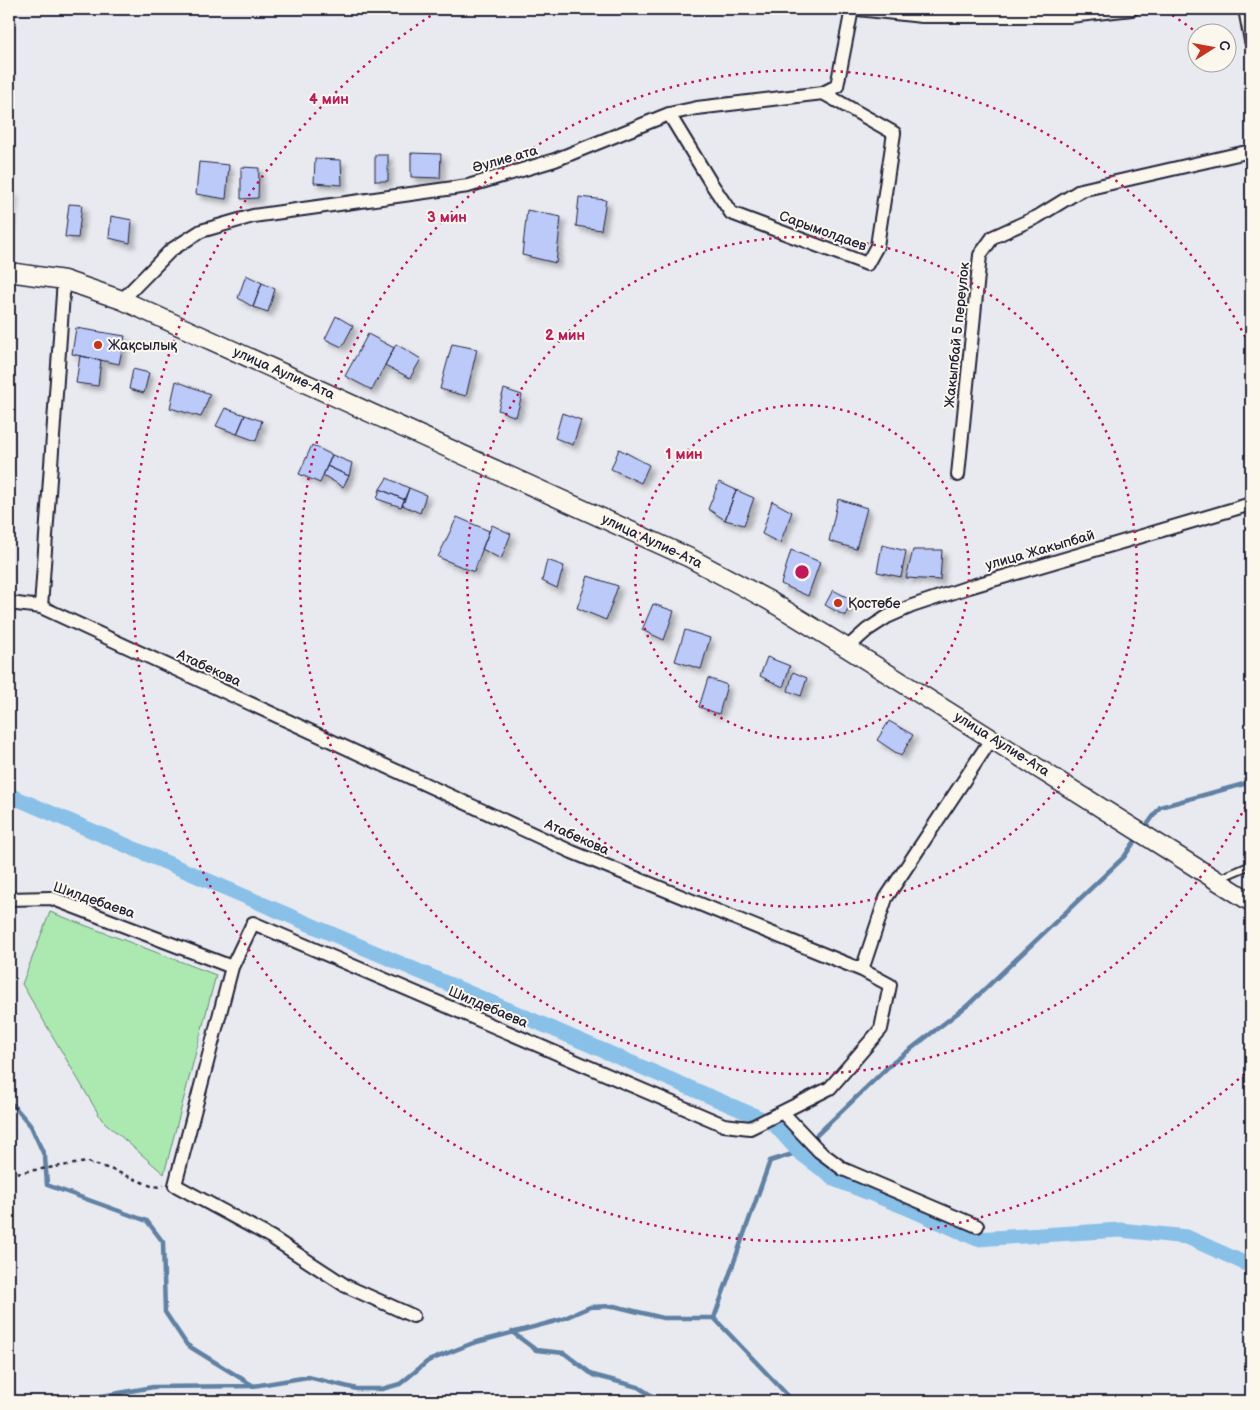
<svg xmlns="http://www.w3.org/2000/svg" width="1260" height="1410" viewBox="0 0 1260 1410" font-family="'Balsamiq Sans',sans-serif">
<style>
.green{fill:#abe9b0;stroke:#668676}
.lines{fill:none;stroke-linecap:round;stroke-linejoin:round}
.stream{stroke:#6081a3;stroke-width:4.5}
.canal{stroke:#89c0e8;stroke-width:15}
.building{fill:#bccafa;stroke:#22223b;filter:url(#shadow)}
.service-casing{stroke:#22223b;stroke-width:10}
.minor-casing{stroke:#22223b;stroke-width:16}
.secondary-casing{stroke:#22223b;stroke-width:21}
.path{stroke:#22223b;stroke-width:2.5;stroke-dasharray:4 4;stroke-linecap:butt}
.service{stroke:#fbf7ec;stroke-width:6}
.minor{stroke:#fbf7ec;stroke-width:12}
.secondary{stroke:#fbf7ec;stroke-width:18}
.ring{fill:none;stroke:#c2185b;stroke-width:2.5;stroke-dasharray:2.5 5}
.poi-dot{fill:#c8321e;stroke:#fbf7ec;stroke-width:2}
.labels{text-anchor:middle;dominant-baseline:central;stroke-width:4;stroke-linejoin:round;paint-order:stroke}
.street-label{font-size:14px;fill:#22223b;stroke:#fbf7ec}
.poi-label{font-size:14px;fill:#22223b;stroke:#fbf7ec;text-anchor:start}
.centre{fill:#c2185b;stroke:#fbf7ec;stroke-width:2.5}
.ring-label{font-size:15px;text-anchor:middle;font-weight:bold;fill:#c2185b;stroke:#fbf7ec;stroke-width:4;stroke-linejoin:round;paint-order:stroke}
</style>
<defs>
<filter id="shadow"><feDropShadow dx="4.5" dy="4.5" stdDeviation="2.5" flood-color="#0004"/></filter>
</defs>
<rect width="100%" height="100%" fill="#e8eaf0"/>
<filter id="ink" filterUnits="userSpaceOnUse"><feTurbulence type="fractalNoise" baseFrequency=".02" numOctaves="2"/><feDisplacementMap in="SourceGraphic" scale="10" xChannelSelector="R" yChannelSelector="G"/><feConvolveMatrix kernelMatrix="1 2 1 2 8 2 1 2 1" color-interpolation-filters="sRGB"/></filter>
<g filter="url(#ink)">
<path class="green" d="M 50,912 L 216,975 L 164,1174 L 102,1120 L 22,984 Z"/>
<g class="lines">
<path class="stream" d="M 1144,829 L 1160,807 L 1251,782
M 9,1103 L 13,1105 L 31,1126 L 45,1157 L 47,1185 L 147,1221 L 163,1242 L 165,1312 L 187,1345 L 252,1385
M 714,1318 L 770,1161 L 799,1152 L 890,1065 L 968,1005 L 1124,857 L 1139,835
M 512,1332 L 536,1350 L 564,1353 L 593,1375 L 638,1387 L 660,1401
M 74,1401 L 153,1387 L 253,1386 L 308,1377 L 357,1389 L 382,1389 L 400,1384 L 428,1361 L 473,1343 L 560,1320 L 590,1307 L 614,1306 L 663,1318 L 714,1318 L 793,1401"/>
<path class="canal" d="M 9,795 L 774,1124 L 799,1152 L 836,1180 L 905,1207 L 977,1239 L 1120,1230 L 1187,1237 L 1251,1266"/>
</g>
<path class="building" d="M 411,153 L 441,154 L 440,178 L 411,177 Z
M 375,155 L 388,155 L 388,181 L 375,181 Z
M 315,159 L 341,160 L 342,185 L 314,183 Z
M 199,162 L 229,165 L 226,199 L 196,194 Z
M 241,167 L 259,168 L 258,198 L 241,199 Z
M 9,193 L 13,193 L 9,224 Z
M 579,197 L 606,200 L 601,230 L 576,226 Z
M 69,204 L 82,205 L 78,238 L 65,237 Z
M 527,210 L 561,217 L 556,263 L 522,255 Z
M 111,216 L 132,220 L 130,243 L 109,238 Z
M 246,275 L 262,283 L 253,307 L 238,298 Z
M 262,283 L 275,289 L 268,312 L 253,307 Z
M 336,316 L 353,326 L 342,347 L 325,339 Z
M 76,328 L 125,336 L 119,364 L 72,354 Z
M 368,334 L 394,348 L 372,390 L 345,376 Z
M 396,344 L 421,359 L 410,378 L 385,365 Z
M 452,344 L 477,349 L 466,396 L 440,389 Z
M 80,356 L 101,360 L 98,386 L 76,383 Z
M 133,369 L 149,373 L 144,393 L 129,389 Z
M 176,381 L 210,394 L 201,417 L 170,408 Z
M 504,389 L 522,395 L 516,417 L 498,410 Z
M 225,408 L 245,415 L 237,434 L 216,426 Z
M 562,413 L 581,420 L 573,445 L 555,438 Z
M 245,415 L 262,421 L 256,441 L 237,434 Z
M 312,445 L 332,455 L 320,483 L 299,474 Z
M 619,449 L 649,465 L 641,483 L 611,469 Z
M 332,455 L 352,463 L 349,476 L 327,466 Z
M 327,466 L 349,476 L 343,487 L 323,475 Z
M 387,478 L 409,488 L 405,500 L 380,489 Z
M 719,482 L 736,490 L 725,520 L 708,509 Z
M 409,488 L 426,495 L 420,513 L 402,505 Z
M 380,489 L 405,500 L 401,507 L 377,499 Z
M 736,490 L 754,498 L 744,525 L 725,520 Z
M 838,499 L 867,508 L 856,549 L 829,541 Z
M 772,501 L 792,512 L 780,543 L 762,534 Z
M 457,517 L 489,531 L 474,572 L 438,557 Z
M 492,525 L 511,534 L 501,559 L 482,549 Z
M 882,545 L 906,551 L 901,577 L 877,572 Z
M 791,550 L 820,562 L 808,596 L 781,584 Z
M 913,550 L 942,550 L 940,580 L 906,578 Z
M 547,560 L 564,566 L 557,588 L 542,581 Z
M 588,576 L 618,586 L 606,620 L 577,608 Z
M 833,590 L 852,600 L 845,616 L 825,605 Z
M 653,604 L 674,611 L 664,640 L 642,630 Z
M 685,630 L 710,638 L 701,669 L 675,661 Z
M 767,657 L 790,666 L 783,687 L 760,676 Z
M 793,672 L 807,678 L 801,696 L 788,691 Z
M 708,678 L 727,685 L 719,714 L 699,707 Z
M 889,721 L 913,735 L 901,756 L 877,740 Z"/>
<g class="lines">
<defs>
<path id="service" d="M 1218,879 L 1251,865"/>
<path id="minor" d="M 858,9 L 922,16 L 1070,16 L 1132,9
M 1245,9 L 1251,41
M 669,114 L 711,183 L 731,213 L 867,264 L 877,246 L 894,133 L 823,93
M 122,300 L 171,250 L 201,231 L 253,216 L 468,186 L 555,160 L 669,114 L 697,108 L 823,93 L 837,86 L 852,9
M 958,475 L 980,255 L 993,237 L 1037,217 L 1081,190 L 1251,151
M 9,603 L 41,607 L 572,852 L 862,970 L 886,898 L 992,738
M 41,607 L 64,280
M 847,648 L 867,630 L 887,617 L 912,606 L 969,587 L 1251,504
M 9,899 L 51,898 L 232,967 L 253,923 L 724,1125 L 750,1128 L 830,1088 L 881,1029 L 890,985 L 862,970
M 232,967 L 175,1185 L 271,1237 L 346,1286 L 413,1316
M 782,1112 L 819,1151 L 843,1169 L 977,1226"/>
<path id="secondary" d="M 9,272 L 64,280 L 122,300 L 690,558 L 770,601 L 847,648 L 1251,902"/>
</defs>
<use href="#service" class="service-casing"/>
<use href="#minor" class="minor-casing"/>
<use href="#secondary" class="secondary-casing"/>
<path class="path" d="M 9,1174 L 87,1162 L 110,1169 L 154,1187 L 164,1186"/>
<use href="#service" class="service"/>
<use href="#minor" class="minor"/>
<use href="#secondary" class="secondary"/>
</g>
</g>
<g class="ring">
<circle cx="802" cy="572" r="167"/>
<circle cx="802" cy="572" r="335"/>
<path d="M1249 800A502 502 0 1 1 1249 344"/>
<path d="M1250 1069A669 669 0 1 1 438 11M1166 11A669 669 0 0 1 1195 31"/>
</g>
<g class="poi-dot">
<circle cx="98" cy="345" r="5"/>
<circle cx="838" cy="603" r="5"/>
</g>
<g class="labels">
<g class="street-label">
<text transform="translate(505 159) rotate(-16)">Әулие ата</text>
<text transform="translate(823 231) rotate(20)">Сарымолдаев</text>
<text transform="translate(957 335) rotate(-84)">Жакыпбай 5 переулок</text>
<text transform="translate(284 373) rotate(24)">улица Аулие-Ата</text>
<text transform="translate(652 541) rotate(25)">улица Аулие-Ата</text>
<text transform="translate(1040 550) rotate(-16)">улица Жакыпбай</text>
<text transform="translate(209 668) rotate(25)">Атабекова</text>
<text transform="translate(1002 744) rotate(32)">улица Аулие-Ата</text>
<text transform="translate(577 837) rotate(24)">Атабекова</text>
<text transform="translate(94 900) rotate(19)">Шилдебаева</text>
<text transform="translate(488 1007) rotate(23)">Шилдебаева</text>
</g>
<g class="poi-label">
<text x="108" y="345">Жақсылық</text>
<text x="848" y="603">Қостөбе</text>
</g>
</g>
<circle cx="802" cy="572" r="8" class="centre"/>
<g class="ring-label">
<text x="329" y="104">4 мин</text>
<text x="447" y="222">3 мин</text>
<text x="565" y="340">2 мин</text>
<text x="684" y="459">1 мин</text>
</g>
<rect width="1260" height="1410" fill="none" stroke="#fbf7ec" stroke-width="30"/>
<rect x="15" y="15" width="1230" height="1380" fill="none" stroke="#22223b" stroke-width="2" filter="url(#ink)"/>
<g transform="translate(1212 48) rotate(79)"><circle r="24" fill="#fbf7ec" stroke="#a4a2a5"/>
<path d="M0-4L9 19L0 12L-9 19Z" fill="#c8321e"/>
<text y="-8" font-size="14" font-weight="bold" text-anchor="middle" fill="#22223b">С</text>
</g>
</svg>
